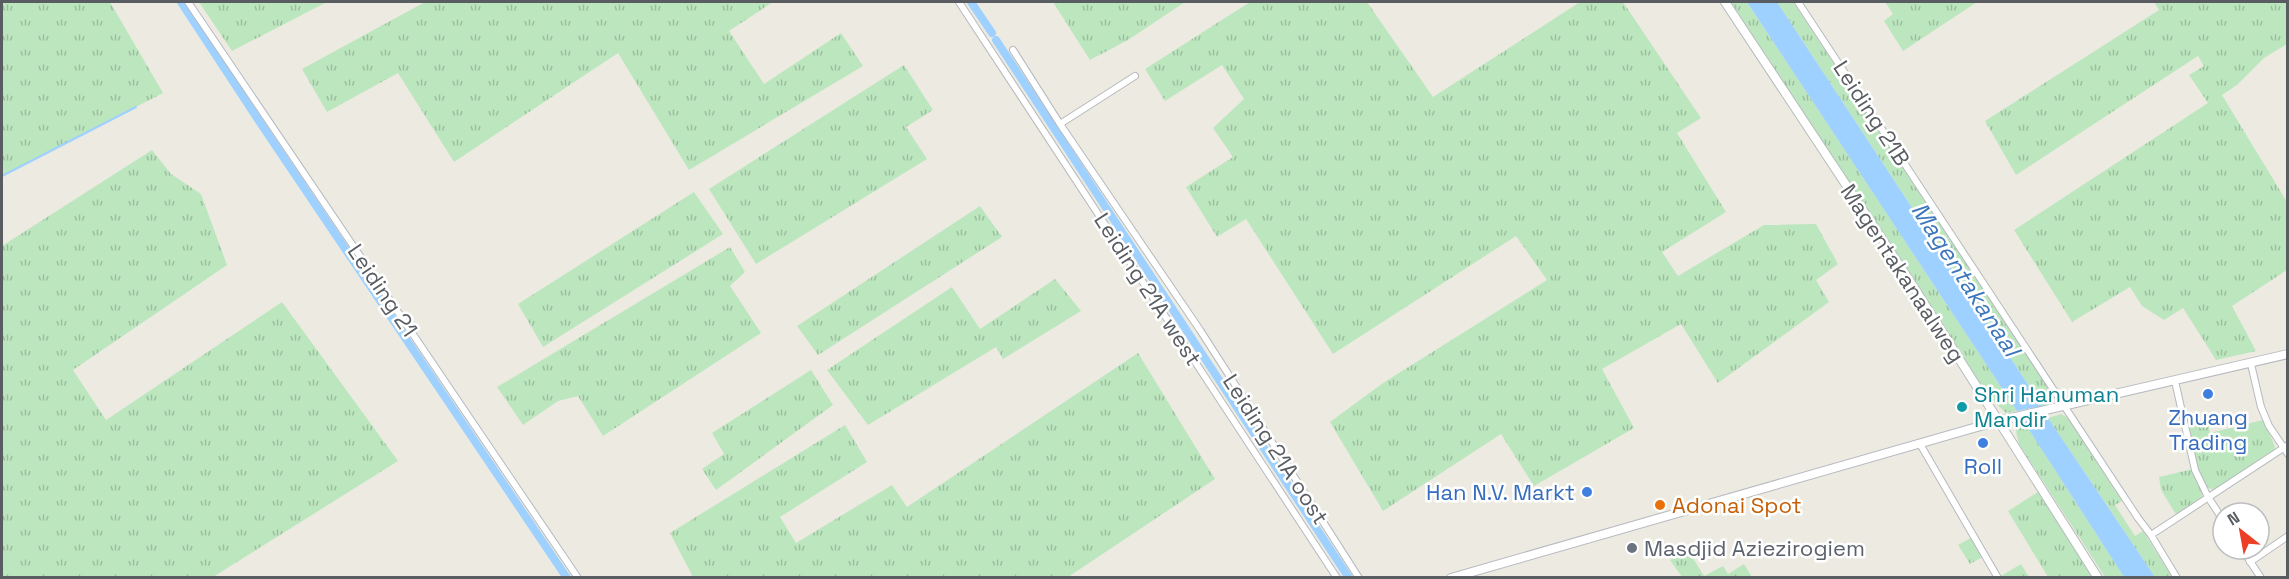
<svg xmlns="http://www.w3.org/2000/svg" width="2289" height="579" viewBox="0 0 2289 579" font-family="'Space Grotesk',sans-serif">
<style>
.grass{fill:url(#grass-tufts)}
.water{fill:#9ed1ff}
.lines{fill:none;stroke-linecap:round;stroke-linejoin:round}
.stream{stroke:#9ed1ff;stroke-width:2}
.canal{stroke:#9ed1ff;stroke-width:8}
.street-casing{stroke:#b6b9be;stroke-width:8}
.secondary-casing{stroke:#b6bac0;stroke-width:10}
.street{stroke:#fff;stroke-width:6}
.secondary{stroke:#fff;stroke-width:8}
.shop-dot{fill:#3f7fe0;stroke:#fff;stroke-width:2}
.culture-dot{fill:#0f9aa8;stroke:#fff;stroke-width:2}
.food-dot{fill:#e8710a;stroke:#fff;stroke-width:2}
.worship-dot{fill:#6b7280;stroke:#fff;stroke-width:2}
.labels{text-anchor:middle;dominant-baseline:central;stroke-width:5;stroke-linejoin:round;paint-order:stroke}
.street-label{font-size:22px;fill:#595d62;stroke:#fff}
.culture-label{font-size:22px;fill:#0d838f;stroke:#fff;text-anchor:start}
.shop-label{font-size:22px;fill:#366cbe;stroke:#fff}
.food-label{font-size:22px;fill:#c56008;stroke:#fff;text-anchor:start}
.worship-label{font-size:22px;fill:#5b616d;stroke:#fff;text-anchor:start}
.water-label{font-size:24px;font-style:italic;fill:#3c76bc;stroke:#fff}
</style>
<defs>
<pattern id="grass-tufts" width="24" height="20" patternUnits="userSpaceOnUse" patternTransform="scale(1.5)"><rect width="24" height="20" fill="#bce6be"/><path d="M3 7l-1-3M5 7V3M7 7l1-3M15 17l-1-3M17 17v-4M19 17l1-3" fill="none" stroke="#9cbe9e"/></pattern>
</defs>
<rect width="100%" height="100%" fill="#edebe1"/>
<path class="grass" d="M 2,2 L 110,2 L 163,93 L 2,176 Z
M 199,2 L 336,2 L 325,3 L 232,51 Z
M 425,2 L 773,2 L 729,31 L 764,84 L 841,33 L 863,66 L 689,170 L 618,53 L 454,162 L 398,73 L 327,112 L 302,69 Z
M 1053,2 L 1185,2 L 1128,40 L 1090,60 Z
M 1250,2 L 1367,2 L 1433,97 L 1580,2 L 1623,2 L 1701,118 L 1677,133 L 1726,212 L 1662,252 L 1678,276 L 1764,225 L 1816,224 L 1838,264 L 1816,280 L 1829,302 L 1718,383 L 1681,324 L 1602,369 L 1634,428 L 1534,486 L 1501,434 L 1383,511 L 1330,422 L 1383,383 L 1547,280 L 1516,236 L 1333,354 L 1246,219 L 1217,237 L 1186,187 L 1233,157 L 1213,128 L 1244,99 L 1222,65 L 1165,101 L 1145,69 Z
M 1731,2 L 1747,2 L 2017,411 L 2006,413 L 1990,398 Z
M 1777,2 L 1793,2 L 2048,388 L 2052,404 L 2042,406 Z
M 1885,2 L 1977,2 L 1903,51 L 1884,21 L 1893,14 Z
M 2154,2 L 2287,2 L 2287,44 L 2264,58 L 2237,85 L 2222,95 L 2287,202 L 2287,270 L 2232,306 L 2256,351 L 2216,360 L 2183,308 L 2164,320 L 2142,306 L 2130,287 L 2072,322 L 2014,230 L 2208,103 L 2189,75 L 2204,66 L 2198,56 L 2016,175 L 1985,121 L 2159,10 Z
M 904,65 L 933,110 L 906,127 L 927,159 L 756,264 L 709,189 Z
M 152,150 L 171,174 L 201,194 L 227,265 L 73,370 L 106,420 L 282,302 L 398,461 L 213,577 L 2,577 L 2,246 Z
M 694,192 L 723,234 L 543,347 L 518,304 Z
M 980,206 L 1002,237 L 818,355 L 797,326 Z
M 730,247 L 745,272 L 730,286 L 761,333 L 603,436 L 578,396 L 558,401 L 523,425 L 497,387 Z
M 1055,279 L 1081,311 L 1003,359 L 996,347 L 868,425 L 827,370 L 952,287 L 980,329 Z
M 1138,353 L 1215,479 L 1068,577 L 693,577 L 670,533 L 845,425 L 867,462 L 780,517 L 796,543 L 892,485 L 907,507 Z
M 811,370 L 833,405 L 716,490 L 702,469 L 724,454 L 712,433 Z
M 2061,414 L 2068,418 L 2122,501 L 2115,505 L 2135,536 L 2143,531 L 2172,577 L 2155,577 L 2048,418 Z
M 2207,419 L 2210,433 L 2263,420 L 2274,444 L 2275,449 L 2215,490 C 2197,490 2191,439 2188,424 Z
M 2024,422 L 2124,577 L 2105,577 L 2019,444 L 2015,427 Z
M 2193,469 L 2202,493 L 2202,497 L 2177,516 L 2161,490 L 2159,477 Z
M 2038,492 L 2092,577 L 2048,577 L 2008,511 Z
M 1974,536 L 1986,555 L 1970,564 L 1958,545 Z
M 1688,550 L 1704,576 L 1723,566 L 1728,574 L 1744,564 L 1752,577 L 1682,577 L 1670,560 Z
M 2021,564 L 2029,577 L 2000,578 L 2001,576 Z"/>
<path class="water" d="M 1747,2 L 1777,2 L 2042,406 L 2017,411 Z
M 2048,418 L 2155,577 L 2124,577 L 2024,422 Z"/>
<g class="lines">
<path class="stream" d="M 2,176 L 136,107"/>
<path class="canal" d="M 181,2 L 259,121 L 567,578
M 971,2 L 992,33
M 996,40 L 1349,578"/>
<defs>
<path id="street" d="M 188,2 L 578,578
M 959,2 L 1337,578
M 1798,2 L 2138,518 L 2151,535 L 2177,578
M 1013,50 L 1060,124 L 1200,330 L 1359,578
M 1060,124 L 1135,76
M 2251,364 L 2261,407 L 2269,426 L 2288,454
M 2175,381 L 2195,470 L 2208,497 L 2223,520
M 1920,444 L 1998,578
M 2151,535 L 2288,445
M 2242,549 L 2261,578
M 2250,562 L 2288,536"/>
<path id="secondary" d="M 1725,2 L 1913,286 L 2098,578
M 1451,578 L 1998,421 L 2288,354"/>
</defs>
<use href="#street" class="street-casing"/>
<use href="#secondary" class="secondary-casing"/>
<use href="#street" class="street"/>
<use href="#secondary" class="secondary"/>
</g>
<g class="shop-dot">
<circle cx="2208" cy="394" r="6"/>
<circle cx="1983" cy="443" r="6"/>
<circle cx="1587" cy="492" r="6"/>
</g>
<circle class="culture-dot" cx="1962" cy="407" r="6"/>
<circle class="food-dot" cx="1660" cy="505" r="6"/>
<circle class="worship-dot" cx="1632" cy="548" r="6"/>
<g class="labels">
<g class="street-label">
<text transform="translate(1872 113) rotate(57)">Leiding 21B</text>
<text transform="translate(1903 273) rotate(57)">Magentakanaalweg</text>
<text transform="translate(1148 289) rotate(57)">Leiding 21A west</text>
<text transform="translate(383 290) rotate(56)">Leiding 21</text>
<text transform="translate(1276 449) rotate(57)">Leiding 21A oost</text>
</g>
<g class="culture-label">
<text x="1974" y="394">Shri Hanuman<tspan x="1974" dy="25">Mandir</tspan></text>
</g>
<g class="shop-label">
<text x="2208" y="417">Zhuang<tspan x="2208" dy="25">Trading</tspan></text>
<text x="1983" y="466">Roll</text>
<text x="1575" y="492" text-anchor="end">Han N.V. Markt</text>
</g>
<g class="food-label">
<text x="1672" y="505">Adonai Spot</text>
</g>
<g class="worship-label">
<text x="1644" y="548">Masdjid Aziezirogiem</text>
</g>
<g class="water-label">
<text transform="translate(1966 279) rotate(57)">Magentakanaal</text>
</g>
</g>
<rect width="2289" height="579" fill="none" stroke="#595d62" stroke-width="6"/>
<g transform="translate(2241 531) rotate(329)"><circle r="28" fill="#ffffff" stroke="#bdbec0" stroke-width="1.5"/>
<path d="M0-4.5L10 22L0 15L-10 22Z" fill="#ed3e26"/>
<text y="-9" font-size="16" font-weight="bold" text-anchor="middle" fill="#595d62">N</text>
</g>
</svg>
